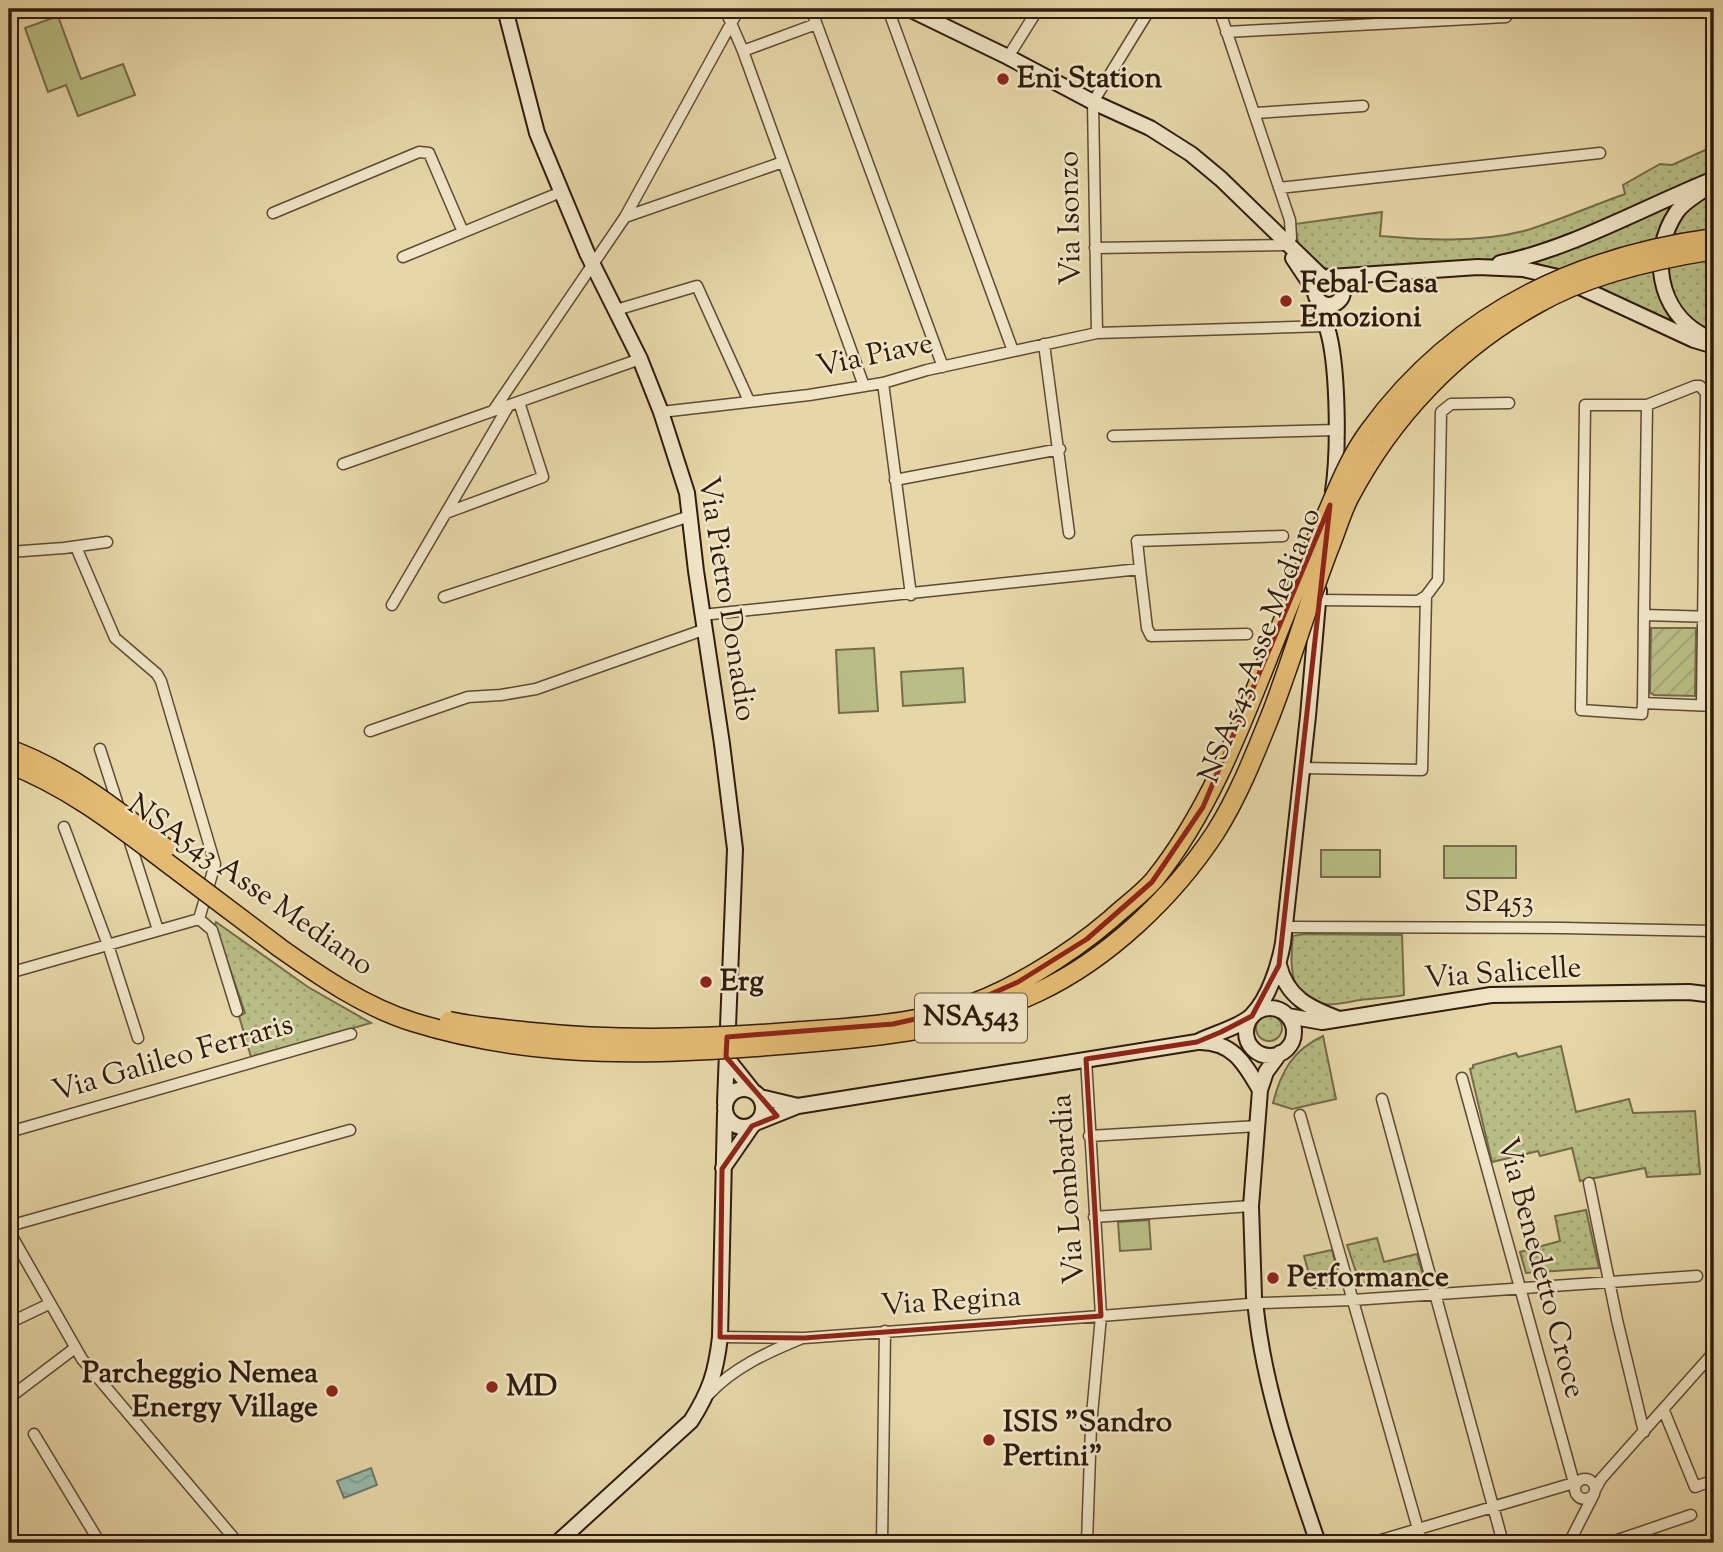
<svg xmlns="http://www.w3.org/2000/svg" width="1723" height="1552" viewBox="0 0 1723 1552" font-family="'Sorts Mill Goudy',serif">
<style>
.grass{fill:url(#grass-dots);stroke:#746c49;stroke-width:2}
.garden{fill:url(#garden-furrows);stroke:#746c49;stroke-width:2}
.pitch{fill:#b8bd85;stroke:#746c49;stroke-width:2}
.water{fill:url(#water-waves);stroke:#6d7a6c;stroke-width:2}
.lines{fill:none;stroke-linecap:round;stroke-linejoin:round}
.street-casing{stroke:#5d4a34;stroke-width:13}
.secondary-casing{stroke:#2f1b0d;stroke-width:18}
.street{stroke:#efe5c6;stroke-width:10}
.secondary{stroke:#efe5c6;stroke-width:14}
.highway-bridge-casing{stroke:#2f1b0d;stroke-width:21;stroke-linecap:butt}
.highway-bridge{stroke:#e4bc74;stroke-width:18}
.marked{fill:none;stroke:#8f2418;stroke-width:5;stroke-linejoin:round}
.poi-dot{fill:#8f2418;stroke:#efe5c6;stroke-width:2.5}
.labels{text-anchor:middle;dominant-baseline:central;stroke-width:5;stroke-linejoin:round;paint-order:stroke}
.shield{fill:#efe5c6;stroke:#695844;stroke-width:2}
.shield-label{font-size:28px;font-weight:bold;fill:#2f1b0d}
.poi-label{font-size:30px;font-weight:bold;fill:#2f1b0d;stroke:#efe5c6;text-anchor:start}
.street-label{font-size:30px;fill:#2f1b0d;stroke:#efe5c6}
</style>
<defs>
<pattern id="grass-dots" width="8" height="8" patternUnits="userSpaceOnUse" patternTransform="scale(1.75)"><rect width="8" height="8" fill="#b8bd85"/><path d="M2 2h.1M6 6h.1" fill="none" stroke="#9ea272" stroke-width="1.8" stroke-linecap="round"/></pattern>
<pattern id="garden-furrows" width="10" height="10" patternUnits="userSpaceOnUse" patternTransform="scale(1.75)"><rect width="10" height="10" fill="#b8bd85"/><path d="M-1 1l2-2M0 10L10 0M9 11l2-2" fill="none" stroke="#9ea272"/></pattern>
<pattern id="water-waves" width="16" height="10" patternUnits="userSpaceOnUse" patternTransform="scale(1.75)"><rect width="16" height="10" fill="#97b9ac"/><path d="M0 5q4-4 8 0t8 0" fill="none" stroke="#829e93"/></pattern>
</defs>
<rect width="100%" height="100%" fill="#e7d7a8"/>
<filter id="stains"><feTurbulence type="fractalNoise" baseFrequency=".00286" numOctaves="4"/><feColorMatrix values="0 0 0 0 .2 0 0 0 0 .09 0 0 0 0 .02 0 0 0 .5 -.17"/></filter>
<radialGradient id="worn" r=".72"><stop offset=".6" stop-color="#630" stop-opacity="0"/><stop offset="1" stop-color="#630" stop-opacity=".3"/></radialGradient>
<path class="grass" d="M 1714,146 L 1714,170 L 1581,231 L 1521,254 L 1493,259 L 1407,267 L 1332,270 L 1319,266 L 1299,249 L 1295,224 L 1382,212 L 1380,236 C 1428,240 1476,243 1524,231 C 1558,221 1591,206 1625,194 L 1623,185 L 1660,164 L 1672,165 Z
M 1714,190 L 1714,336 C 1701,329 1688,322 1680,310 C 1652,267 1669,212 1714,190 Z
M 1681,196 L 1662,224 L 1656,244 L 1683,330 L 1556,269 L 1527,261 Z
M 216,922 L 308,987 L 371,1023 L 251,1057 L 239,1016 L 245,1013 L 215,925 Z
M 1304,934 L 1402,935 L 1404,995 C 1389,998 1375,998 1360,1000 C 1348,1002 1334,1006 1321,1004 C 1288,997 1290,962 1293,936 Z
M1256 1028a13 13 0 1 1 26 0a13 13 0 1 1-26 0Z
M 1323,1036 L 1336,1099 L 1292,1109 L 1273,1103 C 1281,1071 1293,1050 1323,1036 Z
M 1561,1046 L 1576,1112 L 1629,1099 L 1633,1113 L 1695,1111 L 1700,1174 L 1647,1177 L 1645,1168 L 1580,1181 L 1572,1148 L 1540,1156 L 1538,1151 L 1492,1162 L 1470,1069 L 1473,1068 L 1473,1065 L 1516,1053 L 1518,1057 Z
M 1586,1210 L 1599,1268 L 1526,1273 L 1520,1252 L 1560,1241 L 1555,1216 Z
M 1377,1238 L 1384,1262 L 1417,1254 L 1424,1279 L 1360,1284 L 1347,1245 Z
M 1332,1250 L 1341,1285 L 1333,1288 L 1313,1288 L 1304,1256 Z"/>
<path class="garden" d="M 1651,628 L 1696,628 L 1695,696 L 1654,695 L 1650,693 Z"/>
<path class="pitch" d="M 58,16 L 81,79 L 123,64 L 135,95 L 78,116 L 66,85 L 48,92 L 25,28 Z
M 874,648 L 878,711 L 839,713 L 836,650 Z
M 963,668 L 965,702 L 903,706 L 901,672 Z
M 1444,846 L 1516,846 L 1516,878 L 1444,878 Z
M 1321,850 L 1380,850 L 1380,877 L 1321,877 Z
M 1149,1220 L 1151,1249 L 1120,1251 L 1118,1222 Z"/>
<path class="water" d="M 371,1468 L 377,1485 L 344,1498 L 337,1481 Z"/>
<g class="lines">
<defs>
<path id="street" d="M 725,9 L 743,51 L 864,386
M 811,9 L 943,367
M 888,9 L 1013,351
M 1226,32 L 1506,17
M 743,51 L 816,24
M 1008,57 L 1038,9
M 1255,113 L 1363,106
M 1279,188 L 1600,153
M 273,213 L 419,152 L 429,153 L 463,232
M 625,217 L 783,162
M 1095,248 L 1286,245 L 1291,238 L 1290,220 L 1219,9
M 403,257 L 561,192
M 616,310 L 697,286 L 749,401
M 1097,333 L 1093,102 L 1150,9
M 1044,344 L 1069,533
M 883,383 L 911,595
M 1647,405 L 1695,386 L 1700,386 L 1706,393 L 1702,705
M 493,411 L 625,217 L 739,9
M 661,412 L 809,395 L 883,383 L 927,370 L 1097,333 L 1326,326
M 1113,436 L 1336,430
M 343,464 L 640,359
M 895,480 L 1060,449
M 446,513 L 543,477 L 519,402
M 9,552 L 64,548 L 107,542
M 1140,569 L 1137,541 L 1283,536
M 444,597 L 690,516
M 1318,600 L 1418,601 L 1426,596 L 1438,580 L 1441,412 L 1451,404 L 1509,403
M 392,605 L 509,405
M 702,615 L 1140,569 L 1147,628 L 1151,636 L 1247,634
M 1714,617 L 1644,615 L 1647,405 L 1585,405 L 1581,710 L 1642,714 L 1643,703 L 1714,706
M 1643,703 L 1644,615
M 370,731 L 468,697 L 501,695 L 536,689 L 703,630
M 100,749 L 119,808
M 1302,768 L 1422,770 L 1426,596
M 64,827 L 108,945 L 138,1038
M 128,836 L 158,930
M 199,919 L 212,930 L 237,1011
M 1284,927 L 1563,928 L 1714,931
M 9,973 L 199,919 L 215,864 L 161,681 L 157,674 L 115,638 L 76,547
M 1462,1078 L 1574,1483
M 1382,1099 L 1503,1543
M 1300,1115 L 1422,1543
M 9,1132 L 351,1034
M 1089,1136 L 1258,1126
M 1589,1183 L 1617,1320 L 1644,1432
M 1094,1217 L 1251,1206
M 9,1226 L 350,1130
M 9,1231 L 82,1359 L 238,1543
M 1261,1303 L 1353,1300 L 1697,1276
M 9,1323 L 49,1304
M 720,1337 L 804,1338 L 1101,1316 L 1086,1059
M 709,1394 C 733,1368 768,1352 800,1339
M 9,1398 L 75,1348
M 1664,1411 L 1695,1487 L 1714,1480
M 34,1434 L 100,1543
M1575 1489a10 10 0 1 1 20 0a10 10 0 1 1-20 0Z
M 1595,1490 L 1601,1479 L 1714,1352
M 882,1543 L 885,1331
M 1087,1543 L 1091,1426 L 1101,1316 L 1249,1304
M 1371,1543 L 1577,1482
M 1569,1543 L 1594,1494
M 1609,1543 L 1691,1515"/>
<path id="secondary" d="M 505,9 L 537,133 L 587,253 L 640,359 L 661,412 L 687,493 L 696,571 L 722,744 L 735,849 L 725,1103
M 909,9 L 1008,57 L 1093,102 L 1150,128 L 1191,154 L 1221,179 L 1323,278
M 1293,258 L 1315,291
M 1500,263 C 1571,249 1646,206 1714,179
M 1330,277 L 1478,267 L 1523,269 L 1558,277 L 1694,340 L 1714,346
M1315 291a14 14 0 1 1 28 0a14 14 0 1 1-28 0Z
M 1317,299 C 1321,311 1326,323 1329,335 C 1338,372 1339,452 1333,491
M 1702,335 C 1658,311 1649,254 1676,213 C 1682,203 1695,196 1705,189
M 1279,965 C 1287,998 1310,1008 1339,1019
M1246 1032a24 24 0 1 1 48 0a24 24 0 1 1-48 0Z
M 1288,1016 L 1322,1022 L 1491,995 L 1689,992 L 1714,995
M 1198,1042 C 1233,1041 1245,1064 1260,1090
M 726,1057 L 753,1091
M725 1108a19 19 0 1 1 38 0a19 19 0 1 1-38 0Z
M 760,1097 L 798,1106
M 758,1122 L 798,1106 L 1197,1042 C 1212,1034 1241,1027 1252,1015 C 1269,998 1279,965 1283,943 L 1308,716 L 1319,591
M 723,1168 L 752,1126
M 1254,1297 L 1251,1206 L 1260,1090 L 1266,1072 L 1280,1053
M 1256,1310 C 1265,1391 1292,1467 1318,1543
M 557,1543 L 691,1421 C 710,1391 716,1372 720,1337 L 725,1113"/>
</defs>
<use href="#street" class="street-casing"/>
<use href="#secondary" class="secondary-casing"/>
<use href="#street" class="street"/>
<use href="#secondary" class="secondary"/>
<defs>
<path id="highway-bridge" d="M 9,749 C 67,770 118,810 166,848
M 9,764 C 67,786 117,825 166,862 C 204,891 242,919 280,948 C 321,977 365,1007 413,1022 C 537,1061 666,1055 793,1044 C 880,1037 958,1030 1038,992 C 1108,959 1173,897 1215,833 C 1238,797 1255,754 1271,714 C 1292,660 1308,603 1329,549 C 1336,532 1341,514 1349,498 C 1392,416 1456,349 1537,304 C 1587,275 1657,259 1714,250
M 449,1021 C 476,1027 504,1029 531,1032 C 617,1041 703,1039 789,1032 C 844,1028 900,1026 953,1010 C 1007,994 1069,955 1111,919 C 1125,906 1142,894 1154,880 C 1209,812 1242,724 1274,643 C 1290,602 1307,561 1324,520 C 1337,490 1349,458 1369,431 C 1454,314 1574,257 1714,238"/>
</defs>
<use href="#highway-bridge" class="highway-bridge-casing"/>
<use href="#highway-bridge" class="highway-bridge"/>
</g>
<path class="marked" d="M 1330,505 L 1279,965 L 1252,1016 L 1221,1032 L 1197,1042 L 1086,1059 L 1101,1316 L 804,1338 L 720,1337 L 722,1169 L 752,1126 L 777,1116 L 726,1057 L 727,1037 L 893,1024 L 955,1010 L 1018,982 L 1087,939 L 1152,882 L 1203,807 Z"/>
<g class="poi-dot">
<circle cx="1003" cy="79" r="7"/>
<circle cx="1286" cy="301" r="7"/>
<circle cx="706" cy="982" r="7"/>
<circle cx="1273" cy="1278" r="7"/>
<circle cx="492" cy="1387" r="7"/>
<circle cx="332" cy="1391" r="7"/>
<circle cx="989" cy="1440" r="7"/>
</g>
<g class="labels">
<rect class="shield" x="915" y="993.5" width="112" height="49" rx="5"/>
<g class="shield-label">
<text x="971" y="1018">NSA543</text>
</g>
<g class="poi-label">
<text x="1017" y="79">Eni Station</text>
<text x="1300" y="284">Febal Casa<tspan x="1300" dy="34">Emozioni</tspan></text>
<text x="720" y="982">Erg</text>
<text x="1287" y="1278">Performance</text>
<text x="318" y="1374" text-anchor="end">Parcheggio Nemea<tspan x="318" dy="34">Energy Village</tspan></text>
<text x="506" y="1387">MD</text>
<text x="1003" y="1423">ISIS "Sandro<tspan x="1003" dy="34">Pertini"</tspan></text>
</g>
<g class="street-label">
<text transform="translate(1071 218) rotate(-91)">Via Isonzo</text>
<text transform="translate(875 356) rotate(-12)">Via Piave</text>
<text transform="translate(726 599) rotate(81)">Via Pietro Donadio</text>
<text transform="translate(1261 646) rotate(-69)">NSA543 Asse Mediano</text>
<text transform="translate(250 886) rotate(35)">NSA543 Asse Mediano</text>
<text x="1499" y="903">SP453</text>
<text transform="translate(1503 974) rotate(-4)">Via Salicelle</text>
<text transform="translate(173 1059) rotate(-16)">Via Galileo Ferraris</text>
<text transform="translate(1069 1189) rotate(-94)">Via Lombardia</text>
<text transform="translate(1540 1268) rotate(75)">Via Benedetto Croce</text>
<text transform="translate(951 1302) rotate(-4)">Via Regina</text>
</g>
</g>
<rect width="1723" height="1552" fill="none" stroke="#e7d7a8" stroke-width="35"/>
<rect x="10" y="10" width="1702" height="1531" fill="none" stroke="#2f1b0d" stroke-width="3.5"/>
<rect x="18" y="18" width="1688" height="1517" fill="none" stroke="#2f1b0d" stroke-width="2"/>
<rect width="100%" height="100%" filter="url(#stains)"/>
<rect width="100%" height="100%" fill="url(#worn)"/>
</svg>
